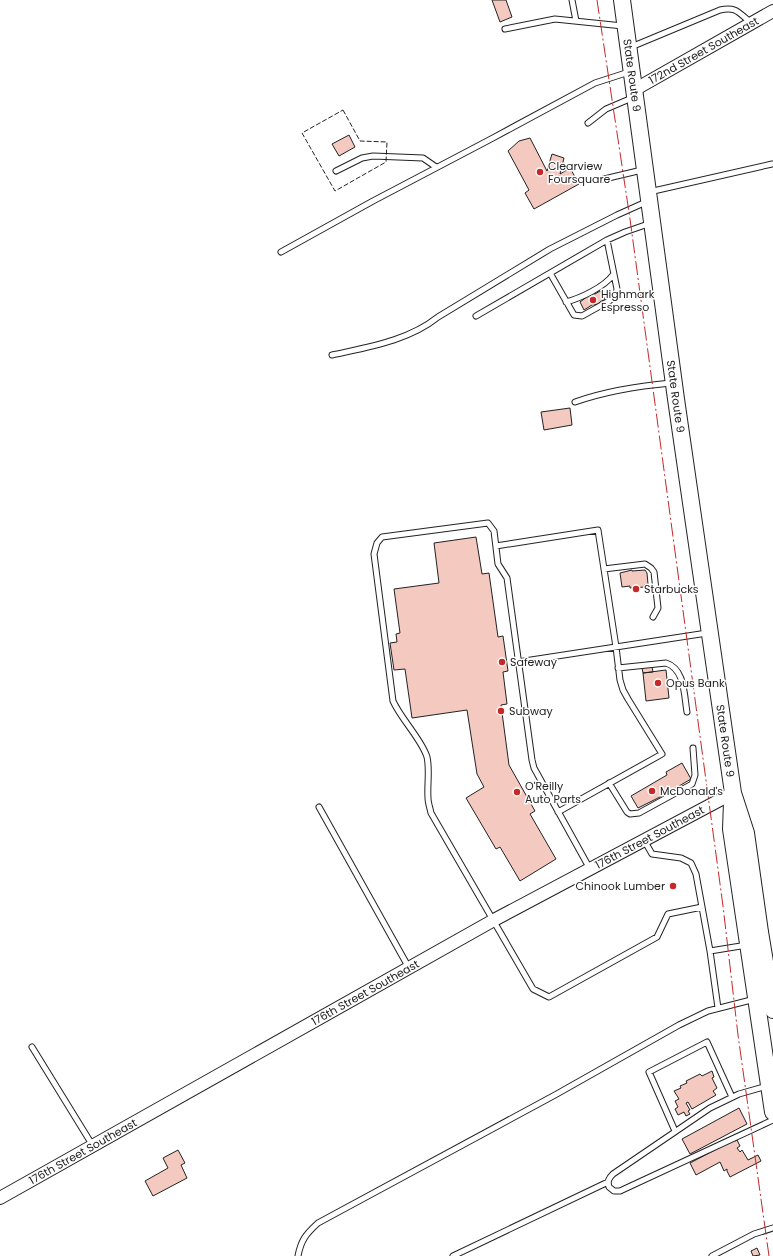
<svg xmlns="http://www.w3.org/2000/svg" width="773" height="1256" viewBox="0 0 773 1256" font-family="Poppins,sans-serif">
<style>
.building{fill:#f3c9c0;stroke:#222}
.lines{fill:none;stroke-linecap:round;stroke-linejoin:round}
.service-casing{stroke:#222;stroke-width:7}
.tertiary-casing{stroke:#222;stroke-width:14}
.primary-casing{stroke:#222;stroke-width:18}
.service{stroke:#fff;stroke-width:5}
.tertiary{stroke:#fff;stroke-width:12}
.primary{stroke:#fff;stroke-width:16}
.fence{stroke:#222;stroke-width:1;stroke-dasharray:5 2;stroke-linecap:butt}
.power{stroke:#c62828;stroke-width:1;stroke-dasharray:14 3 2 3;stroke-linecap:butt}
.poi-dot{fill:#c62828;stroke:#fff;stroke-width:1.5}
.labels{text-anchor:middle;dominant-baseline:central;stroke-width:3;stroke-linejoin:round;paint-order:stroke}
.street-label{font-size:11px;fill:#222;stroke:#fff}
.poi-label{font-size:11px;fill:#222;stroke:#fff;text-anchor:start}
</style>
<rect width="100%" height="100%" fill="#fff"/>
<path class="building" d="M 492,0 L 506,0 L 512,17 L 500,22 Z
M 349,135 L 355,147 L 339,156 L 332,144 Z
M 530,138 L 547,171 L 552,154 L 564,158 L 560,174 L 570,168 L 579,184 L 534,209 L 525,193 L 529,190 L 508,151 L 519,141 Z
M 600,291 L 605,299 L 600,302 L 598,304 L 592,305 L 584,310 L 580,302 L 592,293 L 595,294 Z
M 570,408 L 572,425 L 544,430 L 541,412 Z
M 476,537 L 482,574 L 489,573 L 498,637 L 503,636 L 508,671 L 503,672 L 507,704 L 501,705 L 509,765 L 535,811 L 530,814 L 556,859 L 520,881 L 500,847 L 496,849 L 466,798 L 484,787 L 477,774 L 467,710 L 412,718 L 405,669 L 394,670 L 390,643 L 397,642 L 396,634 L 400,633 L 394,589 L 439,583 L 434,543 Z
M 632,570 L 632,571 L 645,570 L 647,573 L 648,584 L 644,585 L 645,587 L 630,588 L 630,586 L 622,587 L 620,573 Z
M 651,662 L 653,672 L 643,673 L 641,663 Z
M 666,670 L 669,698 L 646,701 L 643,673 Z
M 682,763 L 691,779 L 674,789 L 676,791 L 665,797 L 664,795 L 638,808 L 631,796 L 667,775 L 666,772 Z
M 712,1071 L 714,1077 L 712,1078 L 717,1088 L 713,1091 L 716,1095 L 692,1109 L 688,1102 L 686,1103 L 690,1110 L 688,1111 L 690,1114 L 686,1116 L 684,1112 L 678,1115 L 675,1109 L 678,1107 L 675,1101 L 679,1099 L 674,1091 L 681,1088 L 680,1086 L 687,1083 L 686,1081 L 700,1074 L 702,1076 Z
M 739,1108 L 747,1124 L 690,1154 L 682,1139 Z
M 734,1140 L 735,1141 L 737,1140 L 740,1146 L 737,1148 L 740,1152 L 742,1150 L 748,1160 L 758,1155 L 761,1161 L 730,1177 L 727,1171 L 727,1169 L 724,1171 L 720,1162 L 696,1175 L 690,1163 Z
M 178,1150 L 185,1163 L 181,1165 L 187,1178 L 153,1196 L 145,1181 L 168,1168 L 163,1158 Z
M 757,1248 L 760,1255 L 753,1256 L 751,1251 Z"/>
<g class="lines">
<defs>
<path id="service" d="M 572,0 L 576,21
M 505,29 L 555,19 L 623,26
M 631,47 L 720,10 C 736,6 739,13 750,22
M 588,123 L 606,109 L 632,98
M 336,171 L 362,158 L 373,156 L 423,158 L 436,167
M 600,180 L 642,170
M 649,192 L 772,164
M 281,252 L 373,201 L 491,139 L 595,83 L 629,72
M 550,273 L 574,315 L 582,316 L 609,301 L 616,295 L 617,289 L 607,240
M 566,302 C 581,298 604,287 613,275
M 476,316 L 607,240 L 625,232 L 651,223
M 332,355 C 368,347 408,341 438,317 L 550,249 L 617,215 L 646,202
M 575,402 C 606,391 638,386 671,383
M 496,546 L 598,530 L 616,647 L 620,680 L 623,690 L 628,699 L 662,754 L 558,812
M 604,569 L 645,564 L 651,568 L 654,572 L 658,608 L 653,617
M 518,662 L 707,633
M 618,668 L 666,663 C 685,669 684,695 687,712
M 609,783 L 627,812 L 630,814 L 639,813 L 692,784 L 695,775 L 693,748
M 319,807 L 409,968
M 644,840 L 652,854 L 681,858 L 691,863 L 696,874 L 710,951 L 747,945
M 590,869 L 534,768 L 532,760 L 507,578 L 498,564 L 494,531 L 488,523 L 382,537 L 377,543 L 374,554 L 393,701 C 401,719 422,740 427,757 C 430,770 427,785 428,798 C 428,803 430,808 431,813 L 533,989 L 549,997 L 657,937 L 668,914 L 702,907
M 710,951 L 718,1008
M 32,1047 L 93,1146
M 767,1086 L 739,1094 L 710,1108 L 613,1174 C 609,1178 607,1181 609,1187 L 614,1191 L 620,1191 L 773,1120
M 675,1131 L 649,1072 L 707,1042 L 732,1097
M 298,1256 C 301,1240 306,1234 318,1223 L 555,1095 L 679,1025 L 708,1011 L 755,999
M 453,1256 L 608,1182
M 712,1256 L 754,1234 L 773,1228"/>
<g id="tertiary">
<path id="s1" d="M 634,90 L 773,11"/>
<path id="s2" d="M 0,1198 L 494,920 L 733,793"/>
</g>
<g id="primary">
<path id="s3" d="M 622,0 L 676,399 L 733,793 L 746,833 L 760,932 L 773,1010"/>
<path d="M 732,802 L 731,829 L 773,1112"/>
</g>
</defs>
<use href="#service" class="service-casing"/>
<use href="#tertiary" class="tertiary-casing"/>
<use href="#primary" class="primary-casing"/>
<use href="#service" class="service"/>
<use href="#tertiary" class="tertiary"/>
<use href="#primary" class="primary"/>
<path class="fence" d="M 343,110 L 360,141 L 387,142 L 386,162 L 335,191 L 302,133 Z"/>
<path class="power" d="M 597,0 L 630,219 L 723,906 L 738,1035 L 769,1256"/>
</g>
<g class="poi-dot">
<circle cx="540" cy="172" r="4"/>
<circle cx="593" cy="300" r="4"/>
<circle cx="636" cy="589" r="4"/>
<circle cx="502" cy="662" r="4"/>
<circle cx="658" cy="683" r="4"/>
<circle cx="501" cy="711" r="4"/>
<circle cx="652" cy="791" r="4"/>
<circle cx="517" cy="792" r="4"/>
<circle cx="673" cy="886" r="4"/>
</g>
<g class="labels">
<g class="street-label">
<text stroke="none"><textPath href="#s1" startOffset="80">172nd Street Southeast</textPath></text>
<text stroke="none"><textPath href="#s3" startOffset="76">State Route 9</textPath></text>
<text stroke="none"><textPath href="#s3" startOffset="400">State Route 9</textPath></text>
<text stroke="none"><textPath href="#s3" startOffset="748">State Route 9</textPath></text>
<text stroke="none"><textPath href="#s2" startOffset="743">176th Street Southeast</textPath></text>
<text stroke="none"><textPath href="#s2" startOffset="419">176th Street Southeast</textPath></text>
<text stroke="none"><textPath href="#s2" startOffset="95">176th Street Southeast</textPath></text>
</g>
<g class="poi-label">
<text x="548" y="166">Clearview<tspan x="548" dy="13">Foursquare</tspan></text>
<text x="601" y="294">Highmark<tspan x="601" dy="13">Espresso</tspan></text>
<text x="644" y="589">Starbucks</text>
<text x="510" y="662">Safeway</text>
<text x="666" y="683">Opus Bank</text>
<text x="509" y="711">Subway</text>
<text x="525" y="786">O'Reilly<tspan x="525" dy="13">Auto Parts</tspan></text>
<text x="660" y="791">McDonald's</text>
<text x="665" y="886" text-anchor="end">Chinook Lumber</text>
</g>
</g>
</svg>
